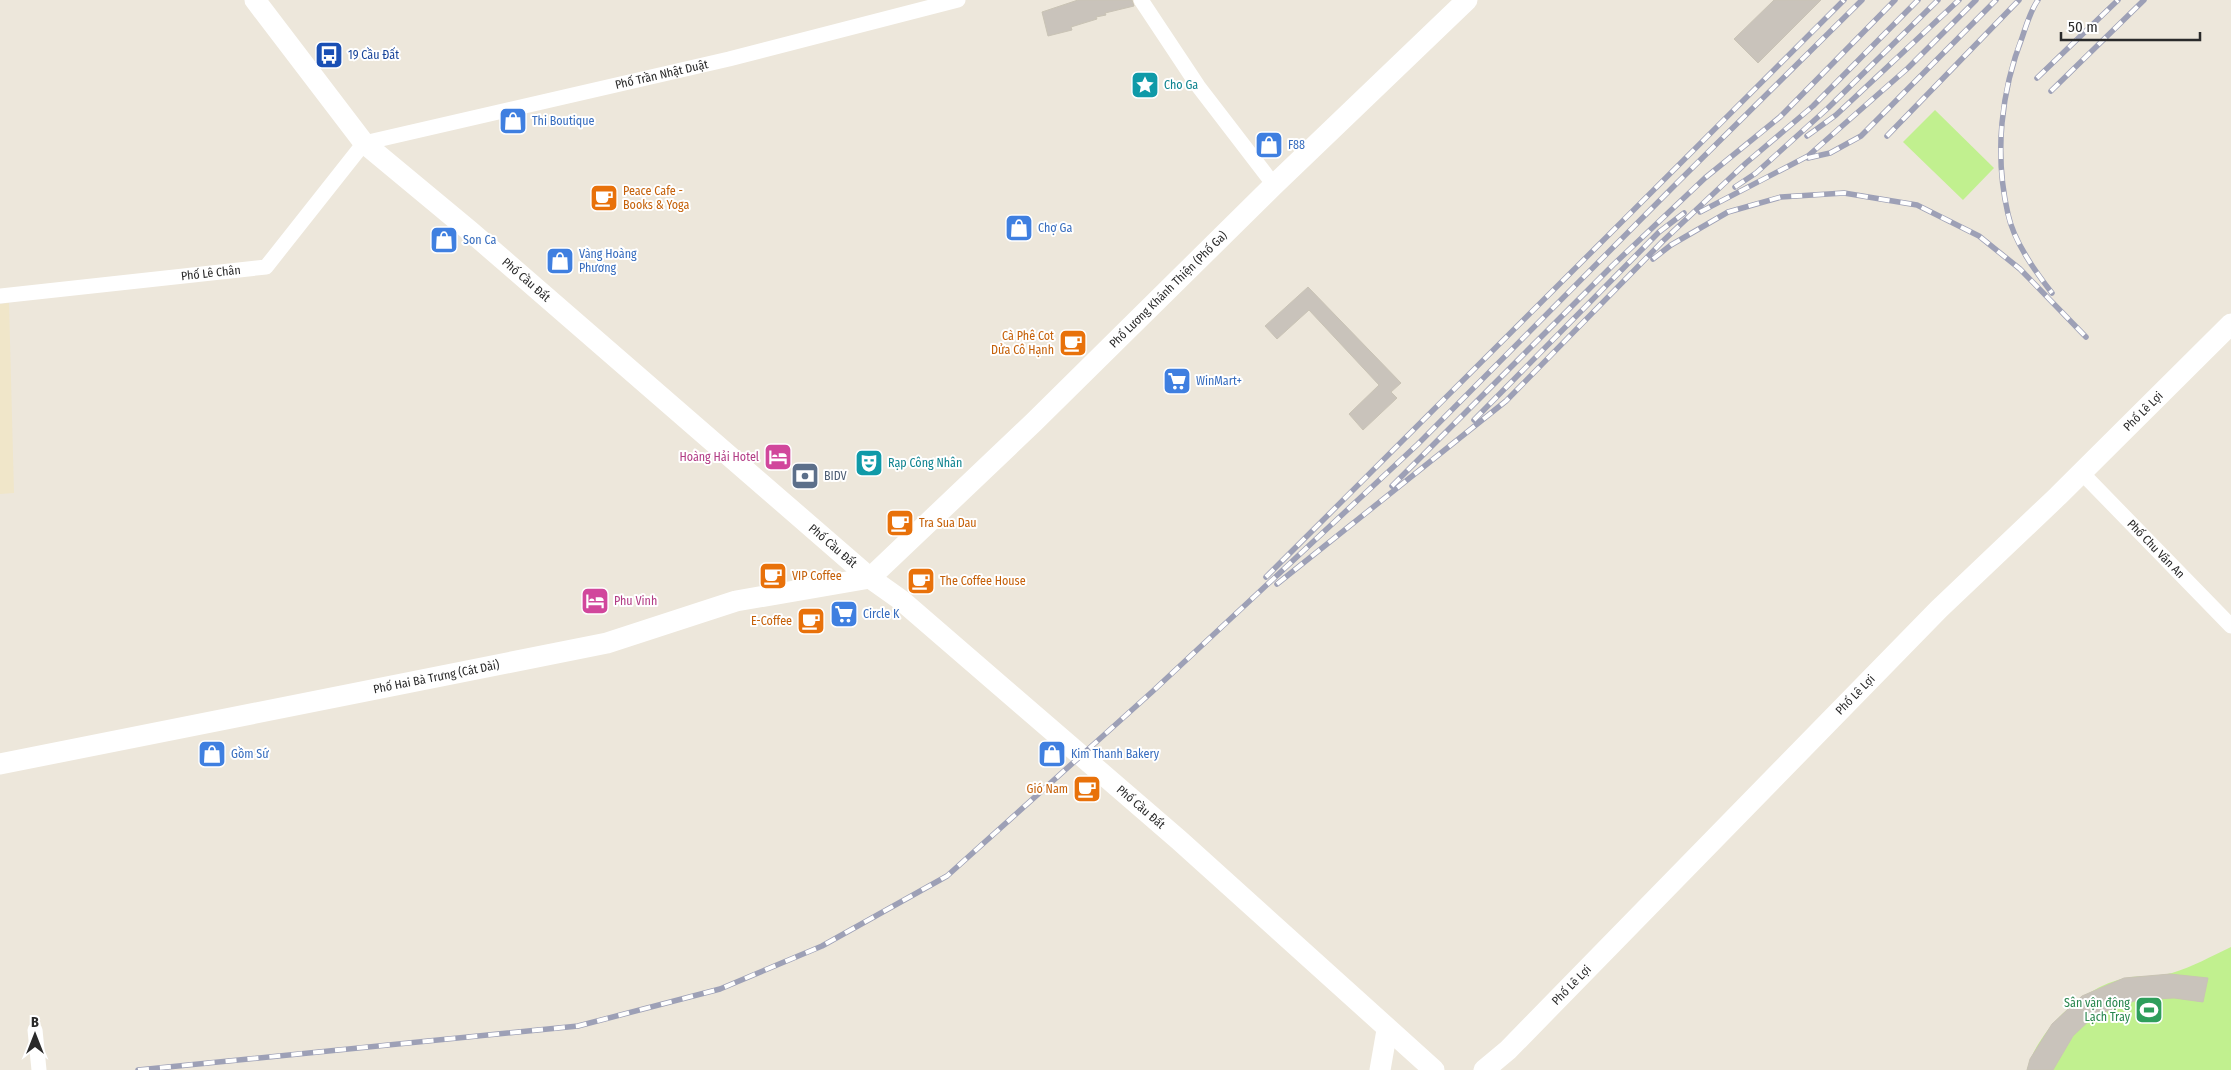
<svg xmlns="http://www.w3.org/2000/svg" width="2231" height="1070" viewBox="0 0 2231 1070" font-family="'Fira Sans Condensed',sans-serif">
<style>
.education{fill:#f0e6c9}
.pitch{fill:#c1f08f}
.building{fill:#c9c3bb;stroke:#c9c3b5}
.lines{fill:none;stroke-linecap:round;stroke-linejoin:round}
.minor{stroke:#fff;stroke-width:15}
.secondary{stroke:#fff;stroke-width:21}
.rail-casing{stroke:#9da0b6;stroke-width:5.5}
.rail{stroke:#fff;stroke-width:4;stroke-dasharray:11;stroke-linecap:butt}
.labels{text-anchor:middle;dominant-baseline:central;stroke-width:4;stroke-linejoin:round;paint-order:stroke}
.transit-label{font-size:12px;fill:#164399;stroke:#fff;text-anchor:start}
.street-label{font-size:12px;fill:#2a2a2a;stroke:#fff}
.culture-label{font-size:12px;fill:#0d838f;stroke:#fff;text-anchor:start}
.shop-label{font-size:12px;fill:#366cbe;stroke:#fff;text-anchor:start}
.food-label{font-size:12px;fill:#c56008;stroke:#fff;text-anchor:start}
.hotel-label{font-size:12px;fill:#b23c85;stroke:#fff;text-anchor:end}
.service-label{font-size:12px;fill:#4e5e75;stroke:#fff;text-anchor:start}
.leisure-label{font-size:12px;fill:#27864d;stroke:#fff;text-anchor:end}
</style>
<rect width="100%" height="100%" fill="#ede7db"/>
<path class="education" d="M 9,303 L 14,493 L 0,494 L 0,304 Z"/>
<path class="pitch" d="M 1935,110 L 1994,168 L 1963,200 L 1903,142 Z
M 2231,947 L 2231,1070 L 2027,1070 C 2038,1029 2084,986 2126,978 C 2141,975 2157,977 2172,973 C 2192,967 2212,956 2231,947 Z"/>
<path class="building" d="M 1078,0 L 1132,0 L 1134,6 L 1105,13 L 1106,15 L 1096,17 L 1097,19 L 1071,27 L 1072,30 L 1048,36 L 1042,12 Z
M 1774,0 L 1821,0 L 1758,63 L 1734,39 Z
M 1308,287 L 1401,383 L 1391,392 L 1397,398 L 1363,430 L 1349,414 L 1379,385 L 1309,310 L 1277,339 L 1265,326 Z
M 2170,974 L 2208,978 L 2203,1002 L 2174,998 L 2137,1000 L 2094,1016 L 2073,1036 L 2053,1070 L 2027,1070 L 2030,1059 L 2052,1024 L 2082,996 L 2124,978 Z"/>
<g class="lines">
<g class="minor">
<path d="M 1141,0 L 1198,86 L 1274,185"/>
<path id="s1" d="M 0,296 L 266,267 L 364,143 L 729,59 L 958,0"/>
<path id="s2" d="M 2082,473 L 2231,626"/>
<path d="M 35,1030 L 39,1070"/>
</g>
<g class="secondary">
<path id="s3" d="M 255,0 L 364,143 L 470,231 L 870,578 L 901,600 L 1179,840 L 1434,1070"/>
<path id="s4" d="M 870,578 L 1034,422 L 1274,185 L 1467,0"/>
<path id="s5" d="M 0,764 L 607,643 L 736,601 L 870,578"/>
<path d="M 1380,1070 L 1387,1030"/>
<path id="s6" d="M 1484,1070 L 1508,1050 L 1939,609 L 2058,496 L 2231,324"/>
</g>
<defs>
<path id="rail" d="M 2038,0 C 2031,10 2027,23 2023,35 C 2001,91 1994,154 2008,214 C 2014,242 2035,271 2052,293
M 2037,78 L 2118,0
M 2051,91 L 2144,0
M 1807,136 L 1836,115 L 1959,0
M 1887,136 L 2019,0
M 1808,158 L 1830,153 L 1861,136 L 1996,0
M 1735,187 L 1756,173 L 1828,108 L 1938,0
M 1700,212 L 1808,156 L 1908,68 L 1976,0
M 1653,259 L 1671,245 L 1728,212 L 1781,197 L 1844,193 L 1917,205 L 1979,236 L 2020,269 L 2086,337
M 1474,420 L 1659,232 L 1684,213
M 1392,486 L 1613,265 L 1705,178 L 1780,117 L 1895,0
M 1266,577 L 1844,0
M 1277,584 L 1506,401 L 1663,241 L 1746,163 L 1813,106 L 1918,0
M 138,1070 L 578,1026 L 720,989 L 822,946 L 947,876 L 1153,691 L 1418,444 L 1677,183 L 1862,0"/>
</defs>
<use href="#rail" class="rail-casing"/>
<use href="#rail" class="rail"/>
</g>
<defs>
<symbol id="bus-square" viewBox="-11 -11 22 22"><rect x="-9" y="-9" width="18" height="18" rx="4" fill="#1a4fb4" stroke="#fff"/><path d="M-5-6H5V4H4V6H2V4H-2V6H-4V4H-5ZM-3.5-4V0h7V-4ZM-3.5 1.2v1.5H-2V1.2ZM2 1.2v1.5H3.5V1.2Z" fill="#fff"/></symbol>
<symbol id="sight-square" viewBox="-11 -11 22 22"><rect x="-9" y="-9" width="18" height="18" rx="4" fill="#0f9aa8" stroke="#fff"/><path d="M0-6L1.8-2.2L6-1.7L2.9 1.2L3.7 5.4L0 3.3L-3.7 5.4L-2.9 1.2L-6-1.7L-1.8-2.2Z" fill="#fff"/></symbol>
<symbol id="shop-square" viewBox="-11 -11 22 22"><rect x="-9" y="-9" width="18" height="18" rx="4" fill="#3f7fe0" stroke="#fff"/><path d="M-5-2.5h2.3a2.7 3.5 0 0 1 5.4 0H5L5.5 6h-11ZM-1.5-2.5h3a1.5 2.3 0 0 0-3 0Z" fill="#fff"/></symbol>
<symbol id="cafe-square" viewBox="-11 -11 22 22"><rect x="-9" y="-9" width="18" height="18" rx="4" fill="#e8710a" stroke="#fff"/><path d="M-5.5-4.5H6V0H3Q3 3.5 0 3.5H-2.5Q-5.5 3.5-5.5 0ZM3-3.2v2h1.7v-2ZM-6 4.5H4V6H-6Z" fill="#fff"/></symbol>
<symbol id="supermarket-square" viewBox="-11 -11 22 22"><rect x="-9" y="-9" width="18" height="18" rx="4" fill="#3f7fe0" stroke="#fff"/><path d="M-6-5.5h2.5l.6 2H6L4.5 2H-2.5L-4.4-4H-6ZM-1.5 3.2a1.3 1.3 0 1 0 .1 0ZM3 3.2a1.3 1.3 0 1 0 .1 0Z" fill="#fff"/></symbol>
<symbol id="hotel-square" viewBox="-11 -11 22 22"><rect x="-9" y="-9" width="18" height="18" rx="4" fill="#d1479c" stroke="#fff"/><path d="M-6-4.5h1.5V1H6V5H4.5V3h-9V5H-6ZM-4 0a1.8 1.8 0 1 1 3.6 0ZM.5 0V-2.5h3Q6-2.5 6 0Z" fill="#fff"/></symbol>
<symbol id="theatre-square" viewBox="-11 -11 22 22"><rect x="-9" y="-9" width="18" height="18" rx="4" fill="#0f9aa8" stroke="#fff"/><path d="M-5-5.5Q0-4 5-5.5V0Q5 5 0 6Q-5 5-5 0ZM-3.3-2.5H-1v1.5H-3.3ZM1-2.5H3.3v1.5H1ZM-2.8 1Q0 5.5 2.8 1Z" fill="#fff"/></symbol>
<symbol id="bank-square" viewBox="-11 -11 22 22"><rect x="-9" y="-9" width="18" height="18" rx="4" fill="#5c6f8a" stroke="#fff"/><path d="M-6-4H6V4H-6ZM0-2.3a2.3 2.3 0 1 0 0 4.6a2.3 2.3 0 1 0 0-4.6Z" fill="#fff"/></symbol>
<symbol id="stadium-square" viewBox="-11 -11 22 22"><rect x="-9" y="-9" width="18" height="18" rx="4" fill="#2e9e5b" stroke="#fff"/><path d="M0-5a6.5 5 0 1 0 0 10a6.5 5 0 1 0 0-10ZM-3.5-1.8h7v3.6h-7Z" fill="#fff"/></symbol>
</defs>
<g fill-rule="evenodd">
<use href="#bus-square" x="313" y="39" width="32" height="32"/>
<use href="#sight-square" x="1129" y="69" width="32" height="32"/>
<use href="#shop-square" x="497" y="105" width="32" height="32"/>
<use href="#shop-square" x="1253" y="129" width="32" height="32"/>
<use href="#cafe-square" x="588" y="182" width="32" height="32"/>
<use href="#shop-square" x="1003" y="212" width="32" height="32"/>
<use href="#shop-square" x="428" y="224" width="32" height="32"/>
<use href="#shop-square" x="544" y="245" width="32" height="32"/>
<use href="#cafe-square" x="1057" y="327" width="32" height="32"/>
<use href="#supermarket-square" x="1161" y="365" width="32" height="32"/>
<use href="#hotel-square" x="762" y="441" width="32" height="32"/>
<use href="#theatre-square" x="853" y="447" width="32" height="32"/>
<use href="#bank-square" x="789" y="460" width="32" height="32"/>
<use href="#cafe-square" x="884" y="507" width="32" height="32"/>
<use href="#cafe-square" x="757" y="560" width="32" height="32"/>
<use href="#cafe-square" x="905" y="565" width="32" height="32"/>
<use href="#hotel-square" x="579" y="585" width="32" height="32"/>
<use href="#supermarket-square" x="828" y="598" width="32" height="32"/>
<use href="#cafe-square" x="795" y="605" width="32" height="32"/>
<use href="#shop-square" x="196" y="738" width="32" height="32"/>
<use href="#shop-square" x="1036" y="738" width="32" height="32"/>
<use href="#cafe-square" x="1071" y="773" width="32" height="32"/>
<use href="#stadium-square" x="2133" y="994" width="32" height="32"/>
</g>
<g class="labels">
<g class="transit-label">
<text x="348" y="55">19 Cầu Đất</text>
</g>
<g class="street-label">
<text stroke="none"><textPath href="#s1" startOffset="731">Phố Trần Nhật Duật</textPath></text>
<text stroke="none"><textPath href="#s1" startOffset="212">Phố Lê Chân</textPath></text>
<text stroke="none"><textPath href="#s3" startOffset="392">Phố Cầu Đất</textPath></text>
<text stroke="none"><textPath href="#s4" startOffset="415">Phố Lương Khánh Thiện (Phố Ga)</textPath></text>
<text stroke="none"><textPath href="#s6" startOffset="932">Phố Lê Lợi</textPath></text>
<text stroke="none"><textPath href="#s3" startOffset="798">Phố Cầu Đất</textPath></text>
<text stroke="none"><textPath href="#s2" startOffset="106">Phố Chu Văn An</textPath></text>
<text stroke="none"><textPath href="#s5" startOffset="445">Phố Hai Bà Trưng (Cát Dài)</textPath></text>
<text stroke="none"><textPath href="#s6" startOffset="528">Phố Lê Lợi</textPath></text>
<text stroke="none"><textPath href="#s3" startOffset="1202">Phố Cầu Đất</textPath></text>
<text stroke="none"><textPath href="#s6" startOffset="122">Phố Lê Lợi</textPath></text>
</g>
<g class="culture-label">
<text x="1164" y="85">Cho Ga</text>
<text x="888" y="463">Rạp Công Nhân</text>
</g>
<g class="shop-label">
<text x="532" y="121">Thi Boutique</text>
<text x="1288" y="145">F88</text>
<text x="1038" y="228">Chợ Ga</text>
<text x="463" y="240">Son Ca</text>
<text x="579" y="254">Vàng Hoàng<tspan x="579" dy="14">Phương</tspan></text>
<text x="1196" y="381">WinMart+</text>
<text x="863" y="614">Circle K</text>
<text x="231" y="754">Gồm Sứ</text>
<text x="1071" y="754">Kim Thanh Bakery</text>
</g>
<g class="food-label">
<text x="623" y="191">Peace Cafe -<tspan x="623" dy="14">Books &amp; Yoga</tspan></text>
<text x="1054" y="336" text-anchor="end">Cà Phê Cot<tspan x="1054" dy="14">Dửa Cô Hạnh</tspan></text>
<text x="919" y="523">Tra Sua Dau</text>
<text x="792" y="576">VIP Coffee</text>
<text x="940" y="581">The Coffee House</text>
<text x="792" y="621" text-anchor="end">E-Coffee</text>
<text x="1068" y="789" text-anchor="end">Gió Nam</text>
</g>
<g class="hotel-label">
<text x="759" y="457">Hoàng Hải Hotel</text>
<text x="614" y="601" text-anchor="start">Phu Vinh</text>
</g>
<g class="service-label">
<text x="824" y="476">BIDV</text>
</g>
<g class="leisure-label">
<text x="2130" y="1003">Sân vận động<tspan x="2130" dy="14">Lạch Tray</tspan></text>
</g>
</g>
<g transform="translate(35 1035)" stroke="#ffffff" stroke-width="4" paint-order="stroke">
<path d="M0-4L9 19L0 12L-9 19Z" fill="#2a2a2a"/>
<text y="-8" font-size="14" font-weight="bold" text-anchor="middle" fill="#2a2a2a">B</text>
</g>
<path d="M2061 32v8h139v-8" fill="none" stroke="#2a2a2a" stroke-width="2.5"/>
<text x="2068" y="32" font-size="15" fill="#2a2a2a" stroke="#ffffff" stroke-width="4" paint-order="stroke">50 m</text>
</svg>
